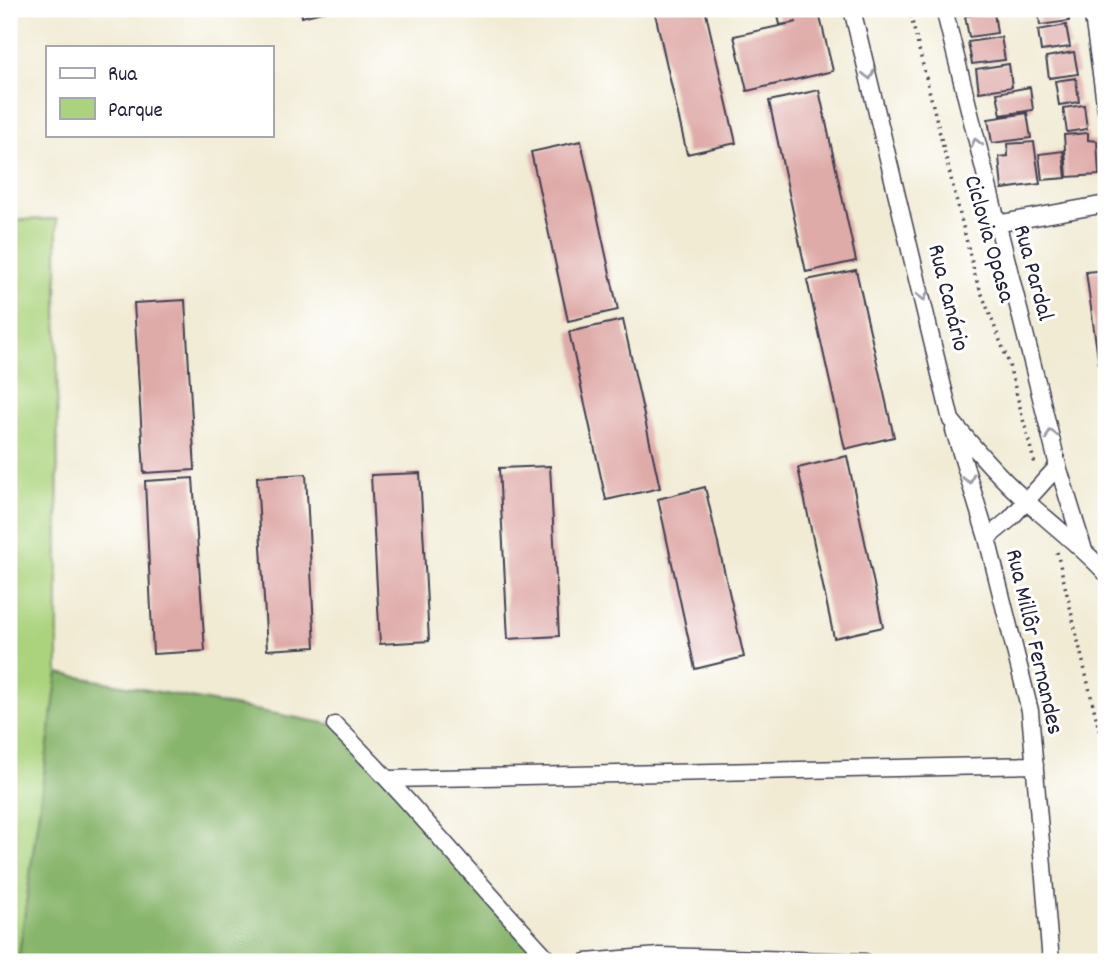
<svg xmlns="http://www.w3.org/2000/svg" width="1115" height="971" viewBox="0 0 1115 971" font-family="Dekko,sans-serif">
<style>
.green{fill:#abd37d;stroke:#667a5c;stroke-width:2}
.forest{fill:#88b56c;stroke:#556c54;stroke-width:2}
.building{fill:#dfaba9}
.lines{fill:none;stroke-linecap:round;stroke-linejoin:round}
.minor-casing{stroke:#414052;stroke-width:19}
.path{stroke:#414052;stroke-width:3.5;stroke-dasharray:2 5;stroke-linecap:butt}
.minor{stroke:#fff;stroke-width:16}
.oneway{stroke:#9c9ca7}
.labels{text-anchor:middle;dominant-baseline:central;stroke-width:6;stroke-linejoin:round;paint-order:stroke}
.street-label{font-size:24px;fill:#22223b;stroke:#fff}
</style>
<rect width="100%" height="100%" fill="#fff"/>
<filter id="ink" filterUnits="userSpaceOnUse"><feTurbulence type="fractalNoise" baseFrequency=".0143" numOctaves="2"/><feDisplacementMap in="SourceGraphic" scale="14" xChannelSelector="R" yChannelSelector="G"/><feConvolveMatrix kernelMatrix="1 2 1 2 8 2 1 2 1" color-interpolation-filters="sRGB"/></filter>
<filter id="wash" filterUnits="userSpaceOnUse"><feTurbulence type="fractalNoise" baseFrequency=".00686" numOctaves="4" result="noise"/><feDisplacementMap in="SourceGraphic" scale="28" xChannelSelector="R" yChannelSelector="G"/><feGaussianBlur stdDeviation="1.57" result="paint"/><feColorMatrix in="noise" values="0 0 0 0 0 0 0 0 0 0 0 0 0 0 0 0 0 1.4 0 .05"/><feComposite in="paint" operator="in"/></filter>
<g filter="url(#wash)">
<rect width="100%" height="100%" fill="#f1ebd4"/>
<path class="green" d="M 57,219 L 58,673 L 18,962 L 9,962 L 9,220 Z"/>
<path class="forest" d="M 58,673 L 335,725 L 555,962 L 18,962 Z"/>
<g id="blocks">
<path class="building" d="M 301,9 L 330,9 L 330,10 L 302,17 Z
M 654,9 L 705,9 L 736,143 L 687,154 Z
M 777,9 L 818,9 L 833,71 L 747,91 L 734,36 L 797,22 L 780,25 Z
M 1038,9 L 1067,9 L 1069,21 L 1040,25 Z
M 994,12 L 997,33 L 969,37 L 965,16 Z
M 1066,25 L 1070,47 L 1041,51 L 1038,30 Z
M 1001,37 L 1005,60 L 972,64 L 968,42 Z
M 1074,52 L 1078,74 L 1049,78 L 1046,57 Z
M 1009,64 L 1012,87 L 979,92 L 976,69 Z
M 1076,78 L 1079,102 L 1059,105 L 1055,81 Z
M 1030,87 L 1033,110 L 1001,115 L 997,93 Z
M 819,90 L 856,261 L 806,272 L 769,101 Z
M 1084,105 L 1087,129 L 1067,132 L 1063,108 Z
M 1027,113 L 1031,138 L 992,143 L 988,119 Z
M 1088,133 L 1088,140 L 1097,141 L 1099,175 L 1067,177 L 1064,135 Z
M 581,141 L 618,310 L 568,321 L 531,152 Z
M 1034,142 L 1040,184 L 1002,189 L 999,157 L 1008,156 L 1007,144 Z
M 1063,151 L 1066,178 L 1042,180 L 1039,154 Z
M 856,270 L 894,437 L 845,449 L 807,280 Z
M 1106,270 L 1106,409 L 1105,409 L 1086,272 Z
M 185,300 L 195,470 L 144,473 L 134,303 Z
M 623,320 L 660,488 L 606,500 L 569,332 Z
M 847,456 L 883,627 L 834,638 L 798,468 Z
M 550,466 L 559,636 L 508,639 L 499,468 Z
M 420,473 L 429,641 L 380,644 L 371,475 Z
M 306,474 L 315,647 L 267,650 L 257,477 Z
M 193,478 L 205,651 L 153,654 L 145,481 Z
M 705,487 L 744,657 L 695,669 L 658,499 Z"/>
</g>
</g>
<g filter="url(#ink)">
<use href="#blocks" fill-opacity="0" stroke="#414052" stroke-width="2"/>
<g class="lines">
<defs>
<path id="minor" d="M 852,9 L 951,420 C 974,448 998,476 1025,500 C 1053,525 1081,546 1106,573
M 944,9 L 1058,466 L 1083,547
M 1092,9 L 1106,110
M 996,224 L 1106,204
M 954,430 L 987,538 L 1030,711 L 1051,962
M 987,538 L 1010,519 L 1058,466
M 335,725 C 411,800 478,884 551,962
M 390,779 L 1035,765
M 586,962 L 659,956 L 865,962"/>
</defs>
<use href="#minor" class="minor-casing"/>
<path class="path" d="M 909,9 L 976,279 L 1008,361 L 1035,465
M 1057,552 L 1104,751 L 1106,778"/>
<use href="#minor" class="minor"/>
</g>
<defs><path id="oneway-chevron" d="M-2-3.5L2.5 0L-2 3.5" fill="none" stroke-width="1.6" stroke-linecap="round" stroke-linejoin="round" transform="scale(1.75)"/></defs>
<g class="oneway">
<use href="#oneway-chevron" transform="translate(869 75) rotate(76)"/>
<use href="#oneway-chevron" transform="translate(976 143) rotate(-104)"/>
<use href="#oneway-chevron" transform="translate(923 296) rotate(76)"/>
<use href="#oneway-chevron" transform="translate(1051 434) rotate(-103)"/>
<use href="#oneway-chevron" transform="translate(969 479) rotate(73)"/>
</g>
</g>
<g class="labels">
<g class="street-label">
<text transform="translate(988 239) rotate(74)">Ciclovia Opasa</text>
<text transform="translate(1032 273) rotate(75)">Rua Pardal</text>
<text transform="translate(947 298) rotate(76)">Rua Canário</text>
<text transform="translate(1033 642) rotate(77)">Rua Millôr Fernandes</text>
</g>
</g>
<rect width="1115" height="971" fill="none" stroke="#fff" stroke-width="35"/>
<rect x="46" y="46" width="228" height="91" fill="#ffffff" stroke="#a7a7b1" stroke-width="2"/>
<rect x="60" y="68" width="35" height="10" fill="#ffffff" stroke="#a7a7b1" stroke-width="2"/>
<text x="108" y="80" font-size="21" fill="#22223b">Rua</text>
<rect x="60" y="98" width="35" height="21" fill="#abd37d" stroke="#a7a7b1" stroke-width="2"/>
<text x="108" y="116" font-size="21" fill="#22223b">Parque</text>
</svg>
